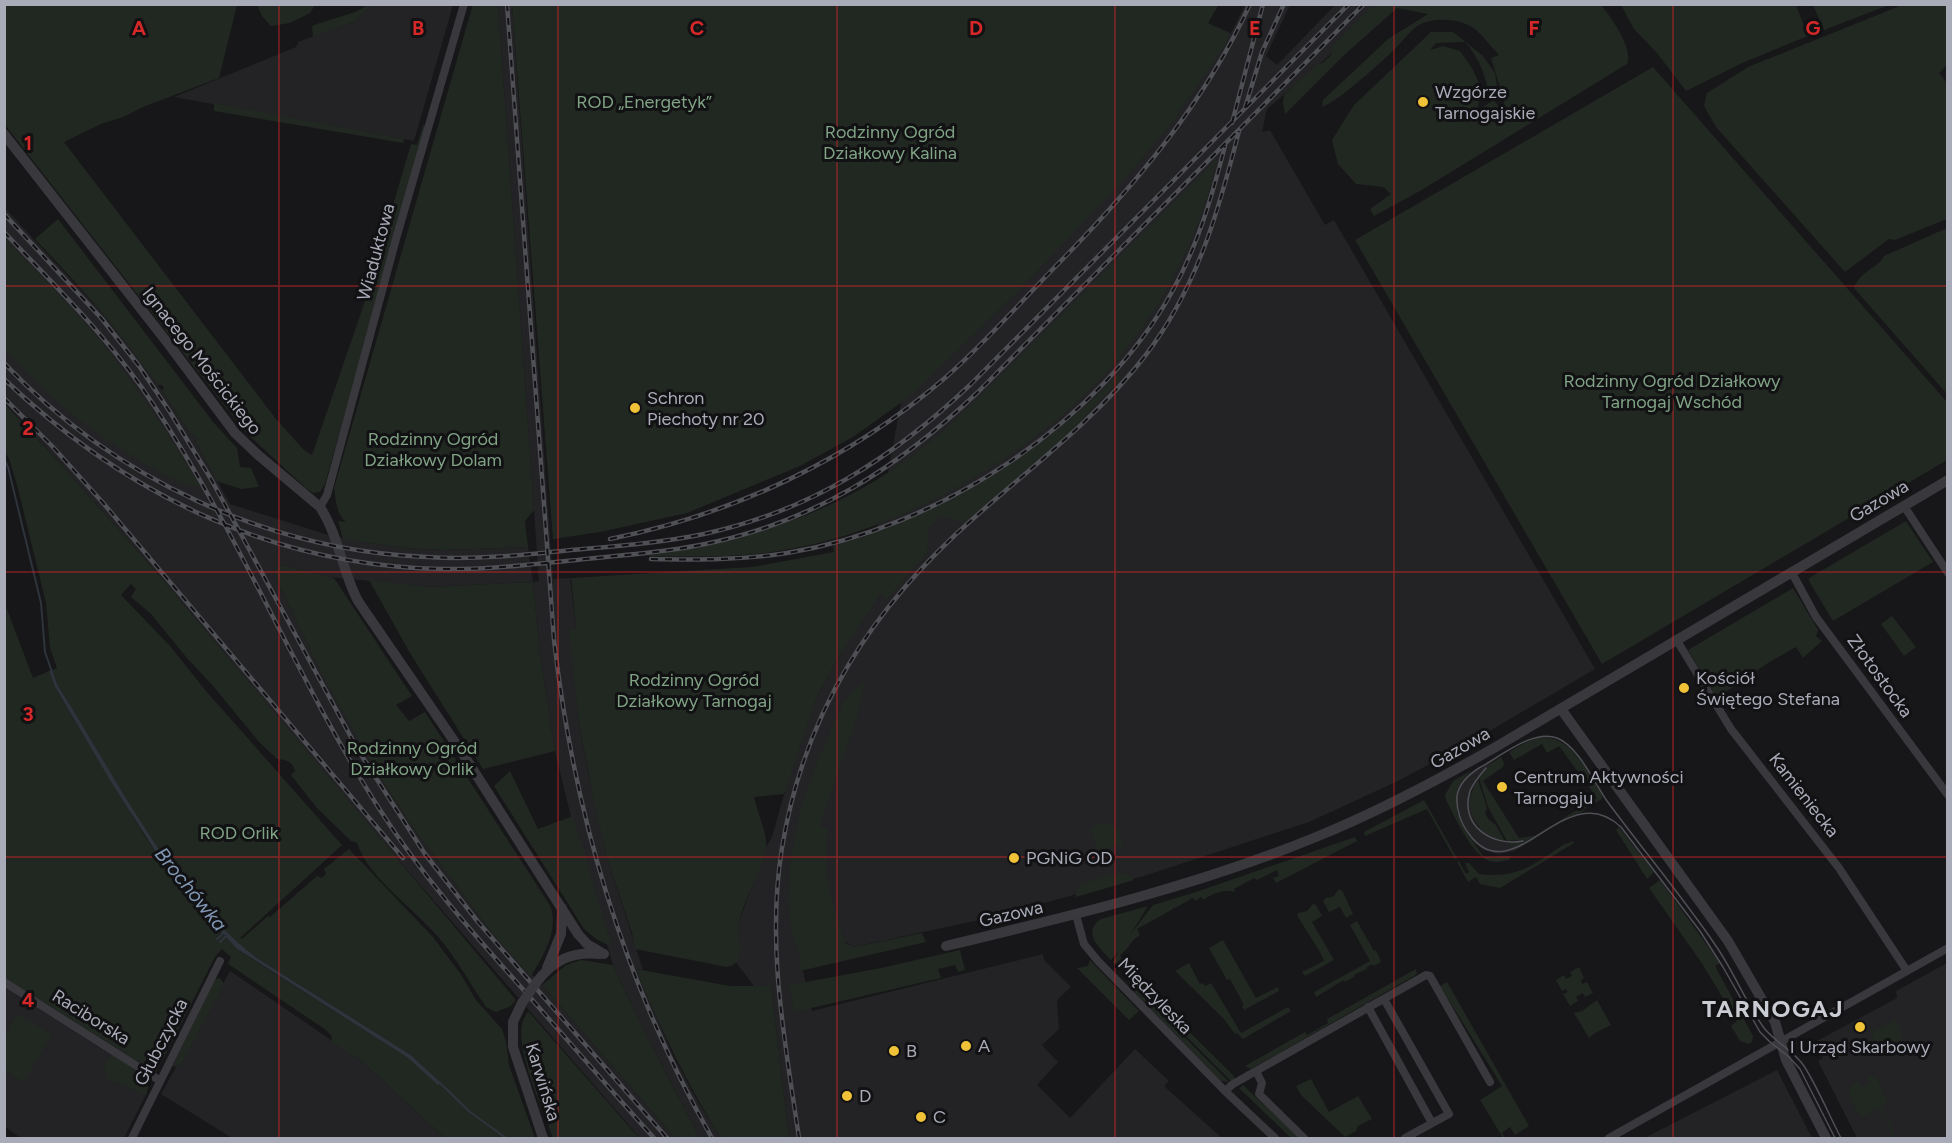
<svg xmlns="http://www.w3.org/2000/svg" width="1952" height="1143" viewBox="0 0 1952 1143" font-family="Figtree,sans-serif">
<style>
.built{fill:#232225}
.green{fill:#212822}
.water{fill:#2d343c}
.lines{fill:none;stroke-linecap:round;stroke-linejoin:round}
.stream{stroke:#2d343c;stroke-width:2}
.minor{stroke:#38383d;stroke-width:8}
.tertiary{stroke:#38383d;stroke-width:10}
.tram{stroke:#4f5056;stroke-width:1.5}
.rail-casing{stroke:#4f5056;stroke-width:4.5}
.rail{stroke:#121113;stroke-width:2;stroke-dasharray:7;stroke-linecap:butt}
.tertiary-bridge{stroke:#38383d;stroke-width:10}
.grid{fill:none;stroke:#d62828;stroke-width:1.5;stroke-opacity:0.55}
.poi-dot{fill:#efc238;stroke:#121113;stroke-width:2}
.labels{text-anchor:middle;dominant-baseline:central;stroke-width:6;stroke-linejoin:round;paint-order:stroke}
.poi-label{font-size:18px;fill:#a9acb8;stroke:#121113;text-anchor:start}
.park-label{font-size:18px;fill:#80a385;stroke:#121113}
.street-label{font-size:18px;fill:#a9acb8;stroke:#121113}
.water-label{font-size:20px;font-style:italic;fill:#8097b3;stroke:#121113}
.district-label{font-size:24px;font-weight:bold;letter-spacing:1.5px;fill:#caccd4;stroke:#121113}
.grid-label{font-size:20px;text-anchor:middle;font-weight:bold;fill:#d62828;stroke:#121113;stroke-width:6;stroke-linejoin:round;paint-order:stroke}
</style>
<rect width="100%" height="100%" fill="#171618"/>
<path class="built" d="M 372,5 L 453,5 L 414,141 L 174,97 L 296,47 L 298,42 L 356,21 Z
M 498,5 L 512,5 L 553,579 L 570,578 L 576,628 L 570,629 L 578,717 L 589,777 L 607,858 L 643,970 L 636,969 L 674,1058 L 698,1102 L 721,1138 L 700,1138 L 646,1035 L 613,965 L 579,850 L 555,751 L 540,654 L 533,582 L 430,587 L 330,577 L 279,564 L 274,574 L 322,673 L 372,765 L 417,833 L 491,932 L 542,985 L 675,1138 L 640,1138 L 368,825 L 163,580 L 66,470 L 5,403 L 4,207 L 100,311 L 141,360 L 190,433 L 195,436 L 196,443 L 230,504 L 325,534 L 365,542 L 404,548 L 442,550 L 528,547 L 533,582 L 539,581 Z
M 1245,5 L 1290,5 L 1266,56 L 1277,65 L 1335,5 L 1388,5 L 1267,109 L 1262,132 L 1270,130 L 1325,225 L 1334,220 L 1595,669 L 1469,743 L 1398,781 L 1309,822 L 1144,876 L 984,919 L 854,947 L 845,942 L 799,952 L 812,1011 L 1043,954 L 1044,960 L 1071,987 L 1057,1000 L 1059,1029 L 1042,1045 L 1058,1062 L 1037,1085 L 1070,1118 L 1135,1049 L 1169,1081 L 1164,1086 L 1222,1138 L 789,1138 L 771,986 L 754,986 L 728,952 L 766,847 L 772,837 L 795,756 L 817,696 L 841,653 L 875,541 L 916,323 L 1208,24 L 1231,33 Z
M 1500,756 L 1489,765 L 1471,791 L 1472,815 L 1477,826 L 1495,839 L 1508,842 L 1534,837 L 1535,839 L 1514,851 L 1499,854 L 1483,850 L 1471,840 L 1459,817 L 1456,795 L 1464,778 Z
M 1947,963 L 1947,1138 L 1857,1138 L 1818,1061 L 1823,1058 L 1815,1042 L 1897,998 L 1896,991 Z
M 230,971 L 359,1059 L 445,1138 L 232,1138 L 161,1094 Z
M 4,987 L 143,1075 L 148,1087 L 147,1093 L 124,1138 L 21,1138 L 5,1127 Z
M 1777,1070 L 1812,1138 L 1644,1138 L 1658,1131 Z"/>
<path class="green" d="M 369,4 L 372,5 L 356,21 L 313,37 L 312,26 C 331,18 352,16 369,4 Z
M 473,4 L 498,5 L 534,510 L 525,521 L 528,547 L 442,550 L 404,548 L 343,539 L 338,521 L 346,522 C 336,514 336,500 334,488 Z
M 1219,4 L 1208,23 L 1229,33 L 1226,44 L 1169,127 L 1113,192 L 1022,287 L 912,395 L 853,437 L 800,466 L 687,513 L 600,532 L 553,539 L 512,5 Z
M 5,5 L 237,5 L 219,78 L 143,107 L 123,117 L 101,124 L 64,142 L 276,419 L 304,450 L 312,455 L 363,307 L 411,144 L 417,145 L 423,125 L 426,126 L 325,484 L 320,492 L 313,493 L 306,488 L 245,432 L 5,125 Z
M 257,5 L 315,5 L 310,13 L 290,23 L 271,26 L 262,16 Z
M 1374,5 L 1601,5 C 1611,17 1634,49 1627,64 L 1420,191 L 1374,216 L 1370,209 L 1391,194 L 1383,187 L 1356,184 L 1338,164 L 1332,140 L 1354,105 L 1431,32 L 1453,32 L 1483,56 L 1495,73 L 1497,86 L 1492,91 L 1488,90 C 1484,71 1478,57 1465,42 L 1436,43 L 1430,50 L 1443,46 L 1460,51 L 1472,68 L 1480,85 L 1478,110 L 1494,100 L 1505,116 L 1504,100 L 1491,58 L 1499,55 C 1491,47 1485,38 1477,31 C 1463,18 1432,16 1416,27 C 1408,33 1401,43 1394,50 C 1378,65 1340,100 1322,107 L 1323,100 L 1388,39 L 1428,14 L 1397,8 L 1341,58 L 1285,114 L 1283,103 L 1284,95 L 1317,64 L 1323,63 L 1332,54 L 1330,49 Z
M 1621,5 L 1796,5 L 1808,36 L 1740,64 L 1686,91 L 1657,53 L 1634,29 Z
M 1813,5 L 1889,5 L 1824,30 Z
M 1902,5 L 1947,5 L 1947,65 L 1939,73 L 1947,83 L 1947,219 L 1895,240 L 1889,239 L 1845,272 L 1716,127 L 1704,106 L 1707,93 L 1748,67 Z
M 1653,67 L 1947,402 L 1947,460 L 1602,664 L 1355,240 Z
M 214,103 L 404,139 L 403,143 L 214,111 Z
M 1217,159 L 1210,181 L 1212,182 C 1170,324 1081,420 952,490 C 904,516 850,538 795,548 C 746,558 695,557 645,556 C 746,543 843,511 924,447 C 941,434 956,418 972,404 Z
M 58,219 L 214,423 L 237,448 L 240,467 L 251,468 L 259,487 L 241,489 L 217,481 L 196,443 L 195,436 L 190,433 L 162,391 L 164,388 L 162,385 L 158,385 C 122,334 79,285 35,239 Z
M 1947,228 L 1947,394 L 1854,288 C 1859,272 1879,267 1884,256 Z
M 4,237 C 31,267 60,295 87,325 C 130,375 166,431 201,487 C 177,484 159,472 139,460 C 87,430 45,394 5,350 Z
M 1118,374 L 1122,378 L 1067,435 L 964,523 L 941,516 L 929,527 L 927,553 L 887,599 L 880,594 L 841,653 L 817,696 L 784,794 L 754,797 C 757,811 768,835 766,847 C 763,871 743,899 739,923 C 736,938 749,962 727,967 L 635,949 L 632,933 L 607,858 L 594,802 L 578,717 L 569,629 L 576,628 L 571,578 L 752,567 L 834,552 L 833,546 C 942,515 1040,456 1118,374 Z
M 4,403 L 66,470 L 163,580 L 516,1000 L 511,1006 L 496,1012 L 486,1007 C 470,984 457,959 439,938 C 415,909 369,879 357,843 L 351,841 L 316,807 L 291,775 L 295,771 C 292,761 287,760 277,759 L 259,742 L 213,686 L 186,657 L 151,614 L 131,597 L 136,589 L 131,584 L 121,595 L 170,646 L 206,691 L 342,845 L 240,938 L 242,939 L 268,916 L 270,917 L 317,876 L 322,878 L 326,874 L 324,869 L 349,849 L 433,937 L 462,976 L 476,1000 L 502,1029 L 506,1041 L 509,1065 L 535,1138 L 445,1138 L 359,1059 L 332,1042 L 331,1035 L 326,1030 L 228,964 L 231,957 L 222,949 L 215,957 L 156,1073 L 5,978 L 5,604 L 33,678 L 49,671 L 55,687 L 66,706 L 146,838 L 185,892 L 222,932 L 216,938 L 218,939 L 223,934 L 225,936 L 220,941 L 221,942 L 226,937 L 241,952 L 408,1058 L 440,1083 L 411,1055 L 260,960 L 237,944 L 188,890 L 172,868 L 136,816 L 58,686 L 52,670 L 57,668 L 50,648 L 46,603 L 18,489 L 9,458 L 5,453 Z
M 1906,521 L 1933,562 L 1833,621 L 1809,581 L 1809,578 Z
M 279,564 L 334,578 L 412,696 L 396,705 L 409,721 L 425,712 L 551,907 C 558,933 544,954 531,976 L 491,932 L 417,833 L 372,765 L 322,674 L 274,574 Z
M 369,580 L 430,587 L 533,582 L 540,654 L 555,751 L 483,769 L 410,653 Z
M 1793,588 L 1818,630 L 1816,636 L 1822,641 L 1803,658 L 1796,647 L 1768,663 L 1717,698 L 1688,650 Z
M 1892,616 L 1916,647 L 1904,656 L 1881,624 Z
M 865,680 L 859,711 L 820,826 L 828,830 C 821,873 832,902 845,943 L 854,947 L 922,933 L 926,942 L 800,971 L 799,952 L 792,935 L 788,898 L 791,858 L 802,803 L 818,760 L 845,699 Z
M 1539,737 C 1573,736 1586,770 1602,795 L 1602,799 L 1584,809 L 1583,812 C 1557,818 1537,840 1511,847 L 1509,843 L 1529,839 L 1507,841 L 1488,807 L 1479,778 L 1489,765 L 1501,757 L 1504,763 L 1503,767 L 1483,781 L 1519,838 L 1534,836 L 1597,798 L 1559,746 L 1547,753 L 1542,744 L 1514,760 L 1509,752 L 1528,741 Z
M 1472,770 L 1462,781 L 1457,791 L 1457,811 L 1464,829 L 1484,857 L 1511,856 L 1509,860 C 1503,861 1496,863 1490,861 C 1472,856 1455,817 1446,800 L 1445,795 L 1453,781 Z
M 510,771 L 538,829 L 573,816 L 612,947 L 596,939 L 584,929 L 494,786 Z
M 1478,780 L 1487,808 L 1485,813 L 1489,820 L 1495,824 L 1505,841 C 1475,836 1460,805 1478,780 Z
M 1424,800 L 1457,858 L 1455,859 L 1427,809 L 1365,836 L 1364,832 Z
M 1105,823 C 1121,825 1122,842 1125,855 L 1118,845 L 1097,851 L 1090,827 Z
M 1619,827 L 1654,872 L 1647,879 L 1616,830 Z
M 1355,837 L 1357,841 L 1276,883 L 1273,878 L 1279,876 L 1277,870 L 1257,880 L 1254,878 L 1234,889 L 1235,892 C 1221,889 1215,893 1203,900 L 1201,897 L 1195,901 L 1193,898 L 1175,908 L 1173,907 L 1173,909 L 1137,929 L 1140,935 C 1129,941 1129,950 1120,955 L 1126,966 L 1121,969 L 1113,962 L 1119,951 L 1111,960 C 1100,949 1081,932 1101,919 L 1148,906 L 1130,935 L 1153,905 L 1193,893 Z
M 1572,841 L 1574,843 L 1500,888 L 1480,884 L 1476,877 L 1468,882 L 1457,862 L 1459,861 L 1466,874 L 1469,872 L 1465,863 L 1469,863 L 1479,874 C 1519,879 1534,864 1566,843 L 1567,844 Z
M 1118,873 L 1127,874 L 1134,880 L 1076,897 L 1077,887 L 1080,884 Z
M 1660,880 L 1720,963 L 1715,966 L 1753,1036 L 1752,1042 L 1748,1044 L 1740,1041 L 1731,1026 L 1737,1021 L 1701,962 L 1649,888 Z
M 1339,889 L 1343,892 L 1353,914 L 1346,918 L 1340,907 L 1329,912 L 1323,901 L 1327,897 L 1328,898 L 1334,896 Z
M 1313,904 L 1316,905 L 1322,916 L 1312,922 L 1334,960 L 1305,976 L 1302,972 L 1324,961 L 1320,952 L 1298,917 L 1298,913 L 1307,911 Z
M 1357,921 L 1374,951 L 1376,950 L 1381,962 L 1373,966 L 1372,964 L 1366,968 L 1367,969 L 1354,975 L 1354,977 L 1345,982 L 1344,980 L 1316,997 L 1314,992 L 1370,961 L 1350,925 Z
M 1223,940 L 1256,998 L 1278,987 L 1279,991 L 1244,1010 L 1242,1006 L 1244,1005 L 1230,979 L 1227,980 L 1209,948 Z
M 960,950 L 965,970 L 958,972 L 955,965 L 938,969 L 941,978 L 794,1012 L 789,985 L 881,968 Z
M 581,960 L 613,965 L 646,1035 L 700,1138 L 675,1138 L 542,985 L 566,965 Z
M 1090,960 L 1139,1011 L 1129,1020 L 1077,968 L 1088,966 Z
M 1189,963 L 1200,984 L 1203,983 L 1205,986 L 1211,983 L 1241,1033 L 1288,1007 L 1291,1011 L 1243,1039 L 1237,1033 L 1235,1034 L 1223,1018 L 1175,971 Z
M 1579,967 L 1584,978 L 1581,980 L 1582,984 L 1587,982 L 1593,993 L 1585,997 L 1583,993 L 1576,997 L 1578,1001 L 1570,1006 L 1563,994 L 1568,992 L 1566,989 L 1562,991 L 1556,980 L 1564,975 L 1566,979 L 1572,976 L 1570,972 Z
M 636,969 L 730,986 L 771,986 L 789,1138 L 721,1138 C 687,1084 660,1028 636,969 Z
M 1416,969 L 1417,973 L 1414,976 L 1251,1069 L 1245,1066 L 1305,1032 L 1307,1035 L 1328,1023 L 1327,1019 Z
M 220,978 L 224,984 L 180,1066 L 174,1067 L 173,1065 L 215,979 Z
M 1129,981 L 1229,1082 L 1221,1081 L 1130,988 Z
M 1447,982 L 1529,1126 L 1515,1135 L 1510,1127 L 1502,1133 L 1505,1138 L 1503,1138 L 1480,1100 L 1502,1086 L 1440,986 Z
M 1145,988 L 1233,1075 L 1235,1079 L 1231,1081 L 1141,991 Z
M 1597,1000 L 1611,1025 L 1595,1033 L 1589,1038 L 1574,1013 L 1582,1011 Z
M 528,1011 L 633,1131 L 640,1138 L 553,1138 C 543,1111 516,1051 522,1024 C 523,1019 526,1015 528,1011 Z
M 17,1014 L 52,1034 L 24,1082 L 5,1070 L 5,1036 Z
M 1896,1019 C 1906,1041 1903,1044 1883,1056 L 1871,1033 Z
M 111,1054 L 140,1073 L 147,1080 L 148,1087 L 146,1095 L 107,1079 L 104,1066 Z
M 1867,1076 L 1872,1076 L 1877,1079 L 1888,1103 L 1882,1107 L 1897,1138 L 1894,1138 L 1880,1108 L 1861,1117 C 1853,1105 1841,1091 1858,1081 L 1862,1087 L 1870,1082 Z
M 1311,1079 L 1329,1112 L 1358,1096 L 1372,1119 L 1358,1126 L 1356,1131 L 1345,1137 L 1301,1095 L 1296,1086 Z
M 1244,1085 L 1247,1089 L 1299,1138 L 1291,1138 L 1239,1088 Z"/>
<path class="water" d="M 52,670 L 58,686 C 107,763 148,846 210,914 C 226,932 241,947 260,960 L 411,1055 L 441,1083 L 438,1085 L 408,1058 L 237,949 L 194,902 L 168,871 L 113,785 L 55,687 L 49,671 Z"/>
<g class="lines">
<path class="stream" d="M 4,459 L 8,467 L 41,603 L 45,652 L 52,672
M 217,939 L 224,932
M 220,942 L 227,935
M 439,1082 L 470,1112 L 506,1138"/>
<path class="minor" d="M 1904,506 L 1948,573
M 320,507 L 327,495 L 396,239 L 464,4
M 1792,573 L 1816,617 L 1948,795
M 1676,639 L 1731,729 L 1839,868 L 1907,971
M 1076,915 L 1084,944 L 1098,961 L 1225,1091 L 1275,1138
M 4,982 L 159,1080
M 1384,999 L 1449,1114 L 1405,1138
M 1368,1007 L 1432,1123
M 1256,1071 L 1262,1083 L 1259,1094 L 1304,1138
M 1225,1091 L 1233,1084 L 1426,975 L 1430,976 L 1490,1082
M 132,1138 L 220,961
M 1609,1138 C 1722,1075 1835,1012 1948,948"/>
<path class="tertiary" d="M 4,134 L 170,346 L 235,433 L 257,454 L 320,507 C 339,536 342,571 358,601 L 463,754 L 578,934 L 587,944 L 604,954
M 1561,709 L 1728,941 L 1775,1022 L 1786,1060 L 1826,1138
M 946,946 C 1071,916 1197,886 1316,837 C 1378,812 1436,781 1494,748 L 1948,480
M 547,968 L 561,934 L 562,908
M 536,983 C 553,960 572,951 600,954
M 522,1003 L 513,1022 L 513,1047 L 543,1138"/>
<path class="tram" d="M 1486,768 C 1480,775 1473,783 1470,791 C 1459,826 1493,847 1523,841
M 1835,1138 L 1800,1069 L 1789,1057 L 1770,1042 L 1760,1032 L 1723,967 L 1700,931 L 1621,827 C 1565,774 1514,895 1469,834 C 1461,824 1456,809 1457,796 C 1459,783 1468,775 1479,768 C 1500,757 1532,729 1557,738 C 1578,746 1594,782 1607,801 C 1643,850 1682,896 1716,946 C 1734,972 1746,1003 1764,1028 C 1776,1043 1793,1050 1804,1066 C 1818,1088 1829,1115 1841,1138"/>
<defs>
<path id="rail" d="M 507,4 L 554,640 C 574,815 625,985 712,1138
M 1245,108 L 1262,52 L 1284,4
M 1232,123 L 1263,4
M 4,214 L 102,319 L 139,366 L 170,412 L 211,479 L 358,750 L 425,854 L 478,922 L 667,1138
M 4,232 C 57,288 113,342 155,407 C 240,535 297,680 380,810 C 421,874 470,930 520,986 C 565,1037 609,1088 654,1138
M 4,363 C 113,478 269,551 427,557 C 476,560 523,555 571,550 C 616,546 660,543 704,534 C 810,511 893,458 971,384 L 1349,4
M 4,379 C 126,495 273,566 443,569 C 488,570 532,564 577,560 C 620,555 663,553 705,544 C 814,522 899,467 978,392 L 1364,4
M 4,398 L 52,446 L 104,504 L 403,858
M 610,539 C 734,514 849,460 945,378 C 984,344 1018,305 1054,268 C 1131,190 1204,105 1250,4
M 651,559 C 697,560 742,560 787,553 C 936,529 1100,424 1173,290 C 1198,245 1212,196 1225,146
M 799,1138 C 785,1042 766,945 782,848 C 804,712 873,606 975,517 C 1034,465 1097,418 1145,356 C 1197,288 1218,213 1239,131"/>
</defs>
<use href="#rail" class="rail-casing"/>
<use href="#rail" class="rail"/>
<path class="tertiary-bridge" d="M 522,1003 L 536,983"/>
</g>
<path class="grid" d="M 279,4 L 279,1138M 558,4 L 558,1138M 837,4 L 837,1138M 1115,4 L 1115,1138M 1394,4 L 1394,1138M 1673,4 L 1673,1138M 4,286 L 1948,286M 4,572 L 1948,572M 4,857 L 1948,857"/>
<g class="poi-dot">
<circle cx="1423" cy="102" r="6"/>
<circle cx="635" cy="408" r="6"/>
<circle cx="1684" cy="688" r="6"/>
<circle cx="1502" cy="787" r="6"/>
<circle cx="1014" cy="858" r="6"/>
<circle cx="1860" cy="1027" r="6"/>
<circle cx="966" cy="1046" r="6"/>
<circle cx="894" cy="1051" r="6"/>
<circle cx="847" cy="1096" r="6"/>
<circle cx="921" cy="1117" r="6"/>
</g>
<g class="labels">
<g class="poi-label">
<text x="1435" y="92">Wzgórze<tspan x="1435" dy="21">Tarnogajskie</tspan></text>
<text x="647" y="398">Schron<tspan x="647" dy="21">Piechoty nr 20</tspan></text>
<text x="1696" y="678">Kościół<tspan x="1696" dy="21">Świętego Stefana</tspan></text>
<text x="1514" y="777">Centrum Aktywności<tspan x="1514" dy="21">Tarnogaju</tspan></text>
<text x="1026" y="858">PGNiG OD</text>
<text x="978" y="1046">A</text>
<text x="1860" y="1047" text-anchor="middle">I Urząd Skarbowy</text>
<text x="906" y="1051">B</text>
<text x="859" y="1096">D</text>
<text x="933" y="1117">C</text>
</g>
<g class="park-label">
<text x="644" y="102">ROD „Energetyk”</text>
<text x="890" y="132">Rodzinny Ogród<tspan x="890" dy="21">Działkowy Kalina</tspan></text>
<text x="1672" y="381">Rodzinny Ogród Działkowy<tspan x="1672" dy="21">Tarnogaj Wschód</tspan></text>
<text x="433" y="439">Rodzinny Ogród<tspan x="433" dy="21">Działkowy Dolam</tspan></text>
<text x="694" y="680">Rodzinny Ogród<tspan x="694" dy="21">Działkowy Tarnogaj</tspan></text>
<text x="412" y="748">Rodzinny Ogród<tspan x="412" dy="21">Działkowy Orlik</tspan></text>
<text x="239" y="833">ROD Orlik</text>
</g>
<g class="street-label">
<text transform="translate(376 252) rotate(-75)">Wiaduktowa</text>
<text transform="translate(202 361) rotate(52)">Ignacego Mościckiego</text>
<text transform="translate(1879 501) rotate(-31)">Gazowa</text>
<text transform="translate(1880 676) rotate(54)">Złotostocka</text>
<text transform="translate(1460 748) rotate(-30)">Gazowa</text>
<text transform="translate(1804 795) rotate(52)">Kamieniecka</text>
<text transform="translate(1011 914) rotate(-13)">Gazowa</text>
<text transform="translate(1155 996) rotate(46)">Międzyleska</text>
<text transform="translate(91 1017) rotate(32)">Raciborska</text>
<text transform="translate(161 1042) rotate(-63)">Głubczycka</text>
<text transform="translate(543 1082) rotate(73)">Karwińska</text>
</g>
<g class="water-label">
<text transform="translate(191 889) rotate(51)">Brochówka</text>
</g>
<g class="district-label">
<text x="1773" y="1008">TARNOGAJ</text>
</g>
</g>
<g class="grid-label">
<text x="139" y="35">A</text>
<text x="418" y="35">B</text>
<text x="697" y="35">C</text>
<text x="976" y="35">D</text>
<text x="1255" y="35">E</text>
<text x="1534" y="35">F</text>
<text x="1813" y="35">G</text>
<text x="28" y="150">1</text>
<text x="28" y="435">2</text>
<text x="28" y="721">3</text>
<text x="28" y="1007">4</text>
</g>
<rect width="1952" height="1143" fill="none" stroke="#a9acb8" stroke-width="12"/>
</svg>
